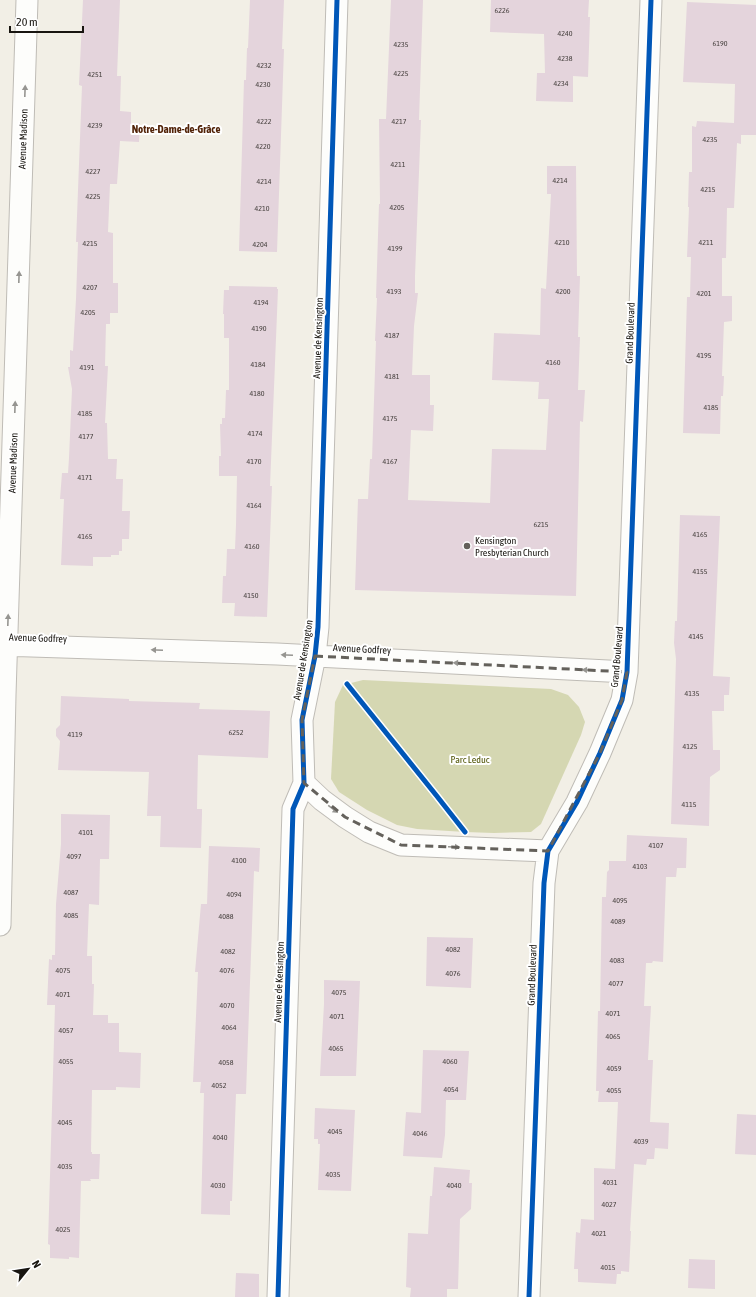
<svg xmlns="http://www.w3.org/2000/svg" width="756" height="1297" viewBox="0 0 756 1297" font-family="'Asap Condensed',sans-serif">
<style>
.green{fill:#d5d7b2}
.building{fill:#e4d4dc}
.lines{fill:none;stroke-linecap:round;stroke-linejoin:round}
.street-casing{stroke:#bfbcb6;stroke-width:23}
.street{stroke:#fdfdfb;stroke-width:21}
.cycleway-casing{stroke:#fff;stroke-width:8}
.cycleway{stroke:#0057b8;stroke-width:5}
.oneway{fill:#969591}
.marked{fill:none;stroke:#64615b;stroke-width:3;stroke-dasharray:8 5;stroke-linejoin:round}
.poi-dot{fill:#64615b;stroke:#fff;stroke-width:1.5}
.labels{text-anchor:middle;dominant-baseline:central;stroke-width:4;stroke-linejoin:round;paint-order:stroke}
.number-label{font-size:8px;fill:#4b4543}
.street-label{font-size:10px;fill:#181510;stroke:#fff}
.poi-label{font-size:10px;fill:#181510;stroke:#fff;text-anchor:start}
.park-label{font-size:10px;fill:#505404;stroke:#fff}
.neighbourhood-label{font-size:11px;font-weight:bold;fill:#512207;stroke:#fff}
</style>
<rect width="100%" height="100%" fill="#f2efe6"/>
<path class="green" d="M 363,680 L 551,689 L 568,695 L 579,707 L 585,722 L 581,735 L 541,824 L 531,832 L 494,833 L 465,832 L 417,829 L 397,825 L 367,810 L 339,792 L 331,779 L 335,702 L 343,685 Z"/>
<path class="building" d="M 83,0 L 120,0 L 117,76 L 121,76 L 120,111 L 131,112 L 131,123 L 140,123 L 139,142 L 120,141 L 117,184 L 110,184 L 108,232 L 113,233 L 113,283 L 118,283 L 118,313 L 110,313 L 110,324 L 106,324 L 105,366 L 108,366 L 105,423 L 107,423 L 108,459 L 117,459 L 116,479 L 123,479 L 122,511 L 130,511 L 129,539 L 122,539 L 122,551 L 119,551 L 119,555 L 111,555 L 111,557 L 93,557 L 93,566 L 61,565 L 64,499 L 60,499 L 62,473 L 68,473 L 69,458 L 72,389 L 68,367 L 70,367 L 70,350 L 73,351 L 76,299 L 78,242 L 76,242 L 82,86 L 79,85 Z
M 250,0 L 284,0 L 282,49 L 284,49 L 283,77 L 277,252 L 239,251 L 244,80 L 246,80 L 247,48 L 248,48 Z
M 391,0 L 423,0 L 419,120 L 421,120 L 415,276 L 415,293 L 418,293 L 414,326 L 412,375 L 430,375 L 430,405 L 434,405 L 433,431 L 411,430 L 408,500 L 490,503 L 492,449 L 546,450 L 549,399 L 538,399 L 539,382 L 492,380 L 494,333 L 540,335 L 541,288 L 546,289 L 551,194 L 547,194 L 547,166 L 576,166 L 577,276 L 580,276 L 578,337 L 580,337 L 578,390 L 585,390 L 583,422 L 580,421 L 576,596 L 355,590 L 358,499 L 368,499 L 370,459 L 372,459 L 376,341 L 375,341 L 377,298 L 376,298 L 379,204 L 380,204 L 379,119 L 386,119 Z
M 491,0 L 589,0 L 588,17 L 590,17 L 588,77 L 573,76 L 573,102 L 536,101 L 537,73 L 545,73 L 544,34 L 490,32 Z
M 687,2 L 756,5 L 756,135 L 741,135 L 741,144 L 737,143 L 734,208 L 727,208 L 726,258 L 722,258 L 722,296 L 732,296 L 732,321 L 724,322 L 722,376 L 724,376 L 723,396 L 721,396 L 720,434 L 683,433 L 687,297 L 690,297 L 691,257 L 687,257 L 689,207 L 688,207 L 689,172 L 692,172 L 692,126 L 696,127 L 697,121 L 734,123 L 735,84 L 683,82 Z
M 229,286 L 277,287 L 277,289 L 278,289 L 270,486 L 272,486 L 267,617 L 234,616 L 235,603 L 222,603 L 223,576 L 226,576 L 227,549 L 235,549 L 236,525 L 237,476 L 219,476 L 219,456 L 221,456 L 220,424 L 222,424 L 222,418 L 225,418 L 226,390 L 229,390 L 229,338 L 224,338 L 224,314 L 223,314 L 224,290 L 229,290 Z
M 680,515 L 720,516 L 713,676 L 730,677 L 729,695 L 724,695 L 724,711 L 712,711 L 713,750 L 720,750 L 720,770 L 710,777 L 709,826 L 671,824 L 676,659 L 674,643 L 675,621 L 677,621 Z
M 61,696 L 129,699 L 129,701 L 200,703 L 199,709 L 270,711 L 268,758 L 198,755 L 197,809 L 202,809 L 202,814 L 201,848 L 160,847 L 161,816 L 147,816 L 149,772 L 58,770 L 60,741 L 56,736 L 56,729 L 60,725 Z
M 61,814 L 110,815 L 109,859 L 100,859 L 99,905 L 89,904 L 87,956 L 92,956 L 92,984 L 94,984 L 93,1015 L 108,1015 L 108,1023 L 119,1023 L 119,1052 L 141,1053 L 140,1088 L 116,1087 L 116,1090 L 92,1090 L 91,1152 L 92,1152 L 92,1154 L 100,1154 L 99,1179 L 90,1179 L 91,1181 L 81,1181 L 79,1258 L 69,1257 L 69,1259 L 50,1258 L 50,1245 L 48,1244 L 55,1005 L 47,1005 L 49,959 L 52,960 L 52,955 L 55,955 L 56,904 L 61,844 Z
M 627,835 L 687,838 L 686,868 L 677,868 L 676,877 L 666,877 L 663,962 L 653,961 L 652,963 L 646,963 L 644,1006 L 651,1006 L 648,1060 L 653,1060 L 650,1122 L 669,1123 L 668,1149 L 655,1148 L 654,1159 L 647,1159 L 646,1165 L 634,1164 L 630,1231 L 631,1231 L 629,1272 L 621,1271 L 621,1274 L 617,1274 L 616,1284 L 578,1282 L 578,1269 L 574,1269 L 576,1232 L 580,1233 L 581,1219 L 594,1220 L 594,1168 L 615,1169 L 618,1102 L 598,1102 L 599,1091 L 596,1091 L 598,1011 L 600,1011 L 602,897 L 606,897 L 607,872 L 609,870 L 609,861 L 626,861 Z
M 209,846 L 260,848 L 259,872 L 254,871 L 246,1094 L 236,1094 L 232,1201 L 230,1201 L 230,1215 L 201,1214 L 204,1093 L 200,1093 L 201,1082 L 193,1082 L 198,972 L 195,972 L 201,904 L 207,904 Z
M 427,937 L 473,938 L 471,988 L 426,986 Z
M 324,980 L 360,981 L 356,1076 L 320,1076 L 324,1004 Z
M 423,1050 L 469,1051 L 466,1100 L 446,1100 L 445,1135 L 442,1158 L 403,1156 L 406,1112 L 421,1113 Z
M 315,1108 L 355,1110 L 351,1191 L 318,1190 L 320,1144 L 318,1144 L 318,1139 L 314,1139 Z
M 737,1114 L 756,1115 L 756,1155 L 735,1154 Z
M 434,1167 L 470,1170 L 469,1183 L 472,1183 L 471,1209 L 460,1219 L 458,1289 L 447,1289 L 447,1297 L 410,1297 L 411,1288 L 406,1287 L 408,1233 L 428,1234 L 430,1196 L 432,1196 Z
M 689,1259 L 715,1260 L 715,1289 L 688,1288 Z
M 236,1273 L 259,1274 L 259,1297 L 235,1297 Z"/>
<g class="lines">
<defs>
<path id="street" d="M 0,645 L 277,654 L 627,672
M 304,783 L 322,800 L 345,817 L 369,832 L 401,845 L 548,851
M 0,925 L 5,695 L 27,0
M 278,1297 L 293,809 L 304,783 L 302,720 L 315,656 L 318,627 L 337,0
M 529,1297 L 544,883 L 548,851 L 577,802 L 600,753 L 622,700 L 627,672 L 651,0"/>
</defs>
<use href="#street" class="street-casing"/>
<use href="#street" class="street"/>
<defs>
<path id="cycleway" d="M 347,684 L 436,795 L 465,832
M 278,1297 L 293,809 L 304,783 L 302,720 L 315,656 L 318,627 L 337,0
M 529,1297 L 544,883 L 548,851 L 577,802 L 600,753 L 622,700 L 627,672 L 651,0"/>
</defs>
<use href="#cycleway" class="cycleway-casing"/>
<use href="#cycleway" class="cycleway"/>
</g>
<defs><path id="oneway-solid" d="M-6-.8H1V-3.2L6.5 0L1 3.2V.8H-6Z"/></defs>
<g class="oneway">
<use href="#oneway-solid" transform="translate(25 91) rotate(-88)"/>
<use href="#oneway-solid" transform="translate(19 277) rotate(-88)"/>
<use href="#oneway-solid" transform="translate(15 407) rotate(-88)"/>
<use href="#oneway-solid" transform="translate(8 620) rotate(-88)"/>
<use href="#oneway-solid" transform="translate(157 650) rotate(-178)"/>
<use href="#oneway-solid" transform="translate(287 655) rotate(-177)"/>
<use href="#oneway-solid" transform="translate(459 663) rotate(-177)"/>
<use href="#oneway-solid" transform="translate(588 670) rotate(-177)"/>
<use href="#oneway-solid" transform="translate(333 809) rotate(37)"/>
<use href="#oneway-solid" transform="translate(454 847) rotate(2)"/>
</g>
<path class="marked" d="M 315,656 L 627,672 L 622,700 L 600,753 L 548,851 L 401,845 L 345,817 L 304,783 L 302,720 Z"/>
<circle class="poi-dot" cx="467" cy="546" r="4"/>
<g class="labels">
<g class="number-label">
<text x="502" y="10">6226</text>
<text x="565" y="33">4240</text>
<text x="720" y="43">6190</text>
<text x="401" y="44">4235</text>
<text x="565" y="58">4238</text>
<text x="264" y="65">4232</text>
<text x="401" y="73">4225</text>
<text x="95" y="74">4251</text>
<text x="561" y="83">4234</text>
<text x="263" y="84">4230</text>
<text x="264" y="121">4222</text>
<text x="399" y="121">4217</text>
<text x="95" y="125">4239</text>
<text x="710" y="139">4235</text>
<text x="263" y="146">4220</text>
<text x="398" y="164">4211</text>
<text x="93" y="171">4227</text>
<text x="560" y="180">4214</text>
<text x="264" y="181">4214</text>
<text x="708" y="189">4215</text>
<text x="93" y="196">4225</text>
<text x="397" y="207">4205</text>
<text x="262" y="208">4210</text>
<text x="562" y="242">4210</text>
<text x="706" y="242">4211</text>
<text x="90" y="243">4215</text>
<text x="260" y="244">4204</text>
<text x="395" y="248">4199</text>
<text x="90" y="287">4207</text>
<text x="394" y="291">4193</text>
<text x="563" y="291">4200</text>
<text x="704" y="293">4201</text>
<text x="261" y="302">4194</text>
<text x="88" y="312">4205</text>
<text x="259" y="328">4190</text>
<text x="392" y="335">4187</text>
<text x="704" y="355">4195</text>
<text x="553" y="362">4160</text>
<text x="258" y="364">4184</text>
<text x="87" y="367">4191</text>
<text x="392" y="376">4181</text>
<text x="257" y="393">4180</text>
<text x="711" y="407">4185</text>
<text x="85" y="413">4185</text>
<text x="390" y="418">4175</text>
<text x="255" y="433">4174</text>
<text x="86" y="436">4177</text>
<text x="254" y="461">4170</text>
<text x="390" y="461">4167</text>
<text x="85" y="477">4171</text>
<text x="254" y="505">4164</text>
<text x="541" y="524">6215</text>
<text x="700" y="534">4165</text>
<text x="85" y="536">4165</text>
<text x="252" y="546">4160</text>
<text x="700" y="571">4155</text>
<text x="251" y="595">4150</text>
<text x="696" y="636">4145</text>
<text x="692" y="693">4135</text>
<text x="236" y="732">6252</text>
<text x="75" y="734">4119</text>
<text x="690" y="746">4125</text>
<text x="689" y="804">4115</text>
<text x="86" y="832">4101</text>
<text x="656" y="845">4107</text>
<text x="74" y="856">4097</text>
<text x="239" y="860">4100</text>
<text x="640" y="866">4103</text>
<text x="71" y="892">4087</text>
<text x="234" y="894">4094</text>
<text x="620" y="900">4095</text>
<text x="71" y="915">4085</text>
<text x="226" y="916">4088</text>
<text x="618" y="921">4089</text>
<text x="453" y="949">4082</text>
<text x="228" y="951">4082</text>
<text x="617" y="960">4083</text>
<text x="63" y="970">4075</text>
<text x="227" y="970">4076</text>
<text x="453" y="973">4076</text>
<text x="616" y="983">4077</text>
<text x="339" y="992">4075</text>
<text x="63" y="994">4071</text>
<text x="227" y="1005">4070</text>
<text x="613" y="1013">4071</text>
<text x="337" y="1016">4071</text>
<text x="229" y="1027">4064</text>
<text x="66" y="1030">4057</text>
<text x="613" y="1036">4065</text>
<text x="336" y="1048">4065</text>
<text x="66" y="1061">4055</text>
<text x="450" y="1061">4060</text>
<text x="226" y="1062">4058</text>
<text x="614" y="1068">4059</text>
<text x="219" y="1085">4052</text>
<text x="451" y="1089">4054</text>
<text x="614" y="1090">4055</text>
<text x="65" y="1122">4045</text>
<text x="335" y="1131">4045</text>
<text x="420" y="1133">4046</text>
<text x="220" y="1137">4040</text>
<text x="641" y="1141">4039</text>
<text x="65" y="1166">4035</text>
<text x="333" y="1174">4035</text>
<text x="610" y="1182">4031</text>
<text x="218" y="1185">4030</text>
<text x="454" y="1185">4040</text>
<text x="609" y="1204">4027</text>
<text x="63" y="1229">4025</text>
<text x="599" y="1233">4021</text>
<text x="608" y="1267">4015</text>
</g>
<g class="street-label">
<text transform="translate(23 139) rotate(-88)">Avenue Madison</text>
<text transform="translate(630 333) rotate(-88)">Grand Boulevard</text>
<text transform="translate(318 338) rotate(-88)">Avenue de Kensington</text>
<text transform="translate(13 463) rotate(-88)">Avenue Madison</text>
<text transform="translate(38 638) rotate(2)">Avenue Godfrey</text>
<text transform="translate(362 649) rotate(3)">Avenue Godfrey</text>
<text transform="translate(617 657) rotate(-85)">Grand Boulevard</text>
<text transform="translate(303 660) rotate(-81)">Avenue de Kensington</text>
<text transform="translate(532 975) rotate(-88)">Grand Boulevard</text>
<text transform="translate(279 982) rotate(-88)">Avenue de Kensington</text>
</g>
<g class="poi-label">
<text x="475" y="540">Kensington<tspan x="475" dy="12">Presbyterian Church</tspan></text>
</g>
<g class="park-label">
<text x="470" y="759">Parc Leduc</text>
</g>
<g class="neighbourhood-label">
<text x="176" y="129">Notre-Dame-de-Grâce</text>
</g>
</g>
<g transform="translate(28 1269) rotate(60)" stroke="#ffffff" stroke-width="3" paint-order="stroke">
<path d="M0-3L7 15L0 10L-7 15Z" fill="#181510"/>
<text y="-6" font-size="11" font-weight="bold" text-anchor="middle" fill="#181510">N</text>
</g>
<path d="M10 26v6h73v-6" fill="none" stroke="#181510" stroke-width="2"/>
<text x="16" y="26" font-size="12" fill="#181510" stroke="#ffffff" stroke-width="3" paint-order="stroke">20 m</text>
</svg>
